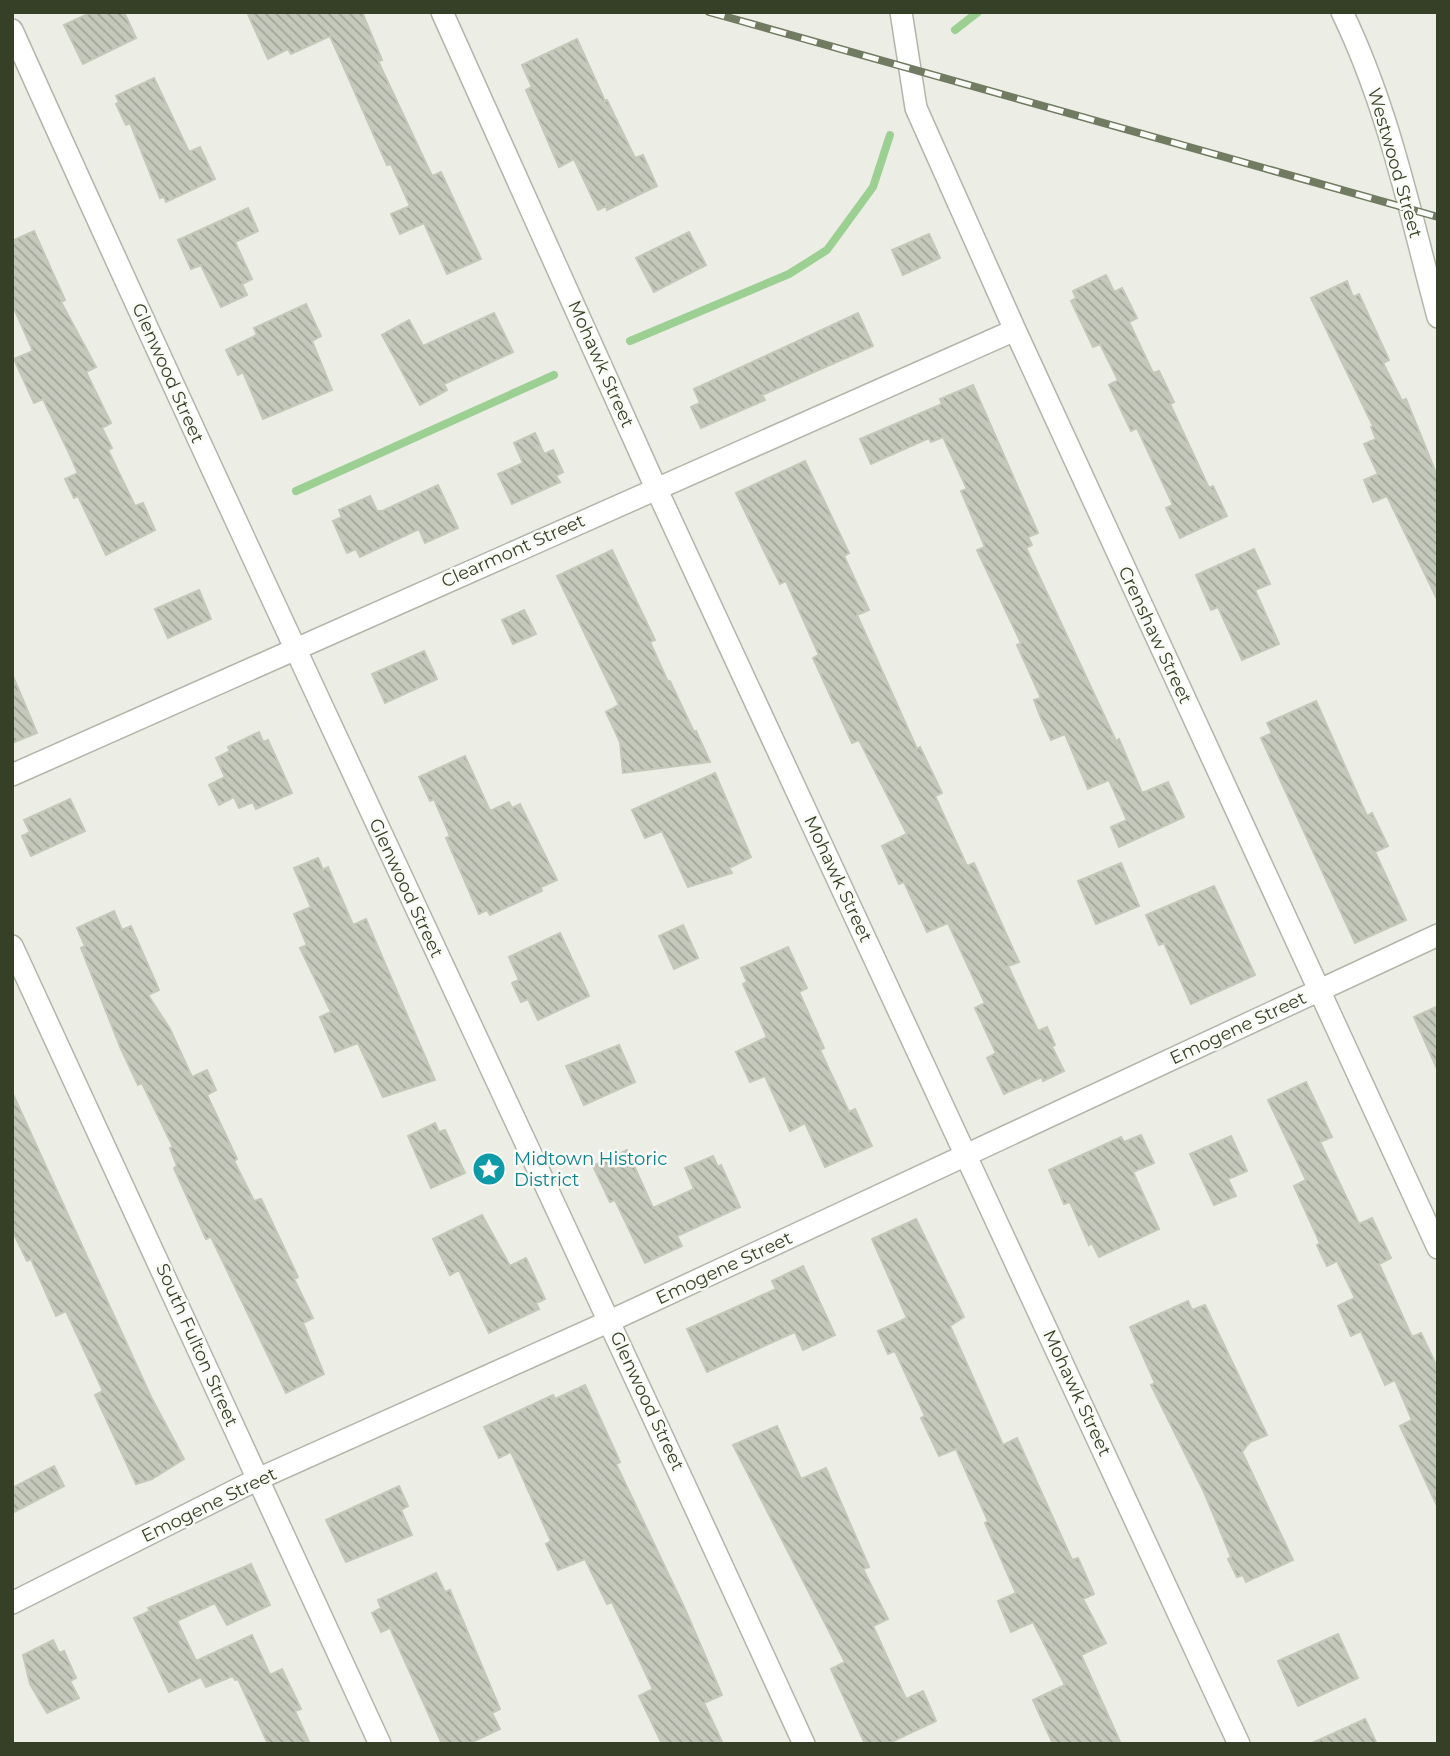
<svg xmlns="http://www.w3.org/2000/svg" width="1450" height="1756" viewBox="0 0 1450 1756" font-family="Montserrat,sans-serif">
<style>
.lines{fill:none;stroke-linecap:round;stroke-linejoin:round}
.stream{stroke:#9bd092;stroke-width:8}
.building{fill:url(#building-back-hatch);stroke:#c4c8b9;stroke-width:2}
.minor-casing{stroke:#b1b6a9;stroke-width:24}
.minor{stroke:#fff;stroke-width:21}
.rail-casing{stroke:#707b61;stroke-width:8}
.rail{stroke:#fafbf7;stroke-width:5;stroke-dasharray:16;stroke-linecap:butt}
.labels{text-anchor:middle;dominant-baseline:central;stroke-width:5;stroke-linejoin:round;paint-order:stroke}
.street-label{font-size:18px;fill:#354026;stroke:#fafbf7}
.culture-label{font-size:18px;fill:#0d838f;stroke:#fafbf7;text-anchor:start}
</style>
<defs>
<pattern id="building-back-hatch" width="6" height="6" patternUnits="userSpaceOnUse" patternTransform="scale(1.75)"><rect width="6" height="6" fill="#c5c9bc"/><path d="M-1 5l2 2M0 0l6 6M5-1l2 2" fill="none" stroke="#a1a599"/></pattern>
</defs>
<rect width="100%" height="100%" fill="#eceee6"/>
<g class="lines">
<path class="stream" d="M 955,30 L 978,12
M 630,341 L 789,274 L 827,250 L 873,187 L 890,135
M 296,491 L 554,375"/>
</g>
<path class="building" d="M 92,12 L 124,12 L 136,38 L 83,64 L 64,25 Z
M 247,12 L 362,12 L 382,60 L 378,61 L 432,176 L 441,172 L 481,259 L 447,274 L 424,223 L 400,234 L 391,214 L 410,206 L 391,164 L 387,165 L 330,36 L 291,54 L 288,49 L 268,59 Z
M 577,39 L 605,101 L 607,100 L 635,158 L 643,155 L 657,186 L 607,210 L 606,206 L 598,210 L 574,159 L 559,167 L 526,90 L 532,87 L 522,65 Z
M 154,78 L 189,152 L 200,147 L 215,179 L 166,202 L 164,197 L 160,198 L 130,123 L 126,125 L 116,104 L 119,102 L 116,96 Z
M 248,208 L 258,231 L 235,242 L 252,279 L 242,284 L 247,295 L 221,307 L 201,265 L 191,269 L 178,240 Z
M 34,231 L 65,300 L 61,302 L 96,367 L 86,372 L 111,423 L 102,428 L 112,448 L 108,450 L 135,506 L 143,503 L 155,530 L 106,555 L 78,496 L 74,498 L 65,479 L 78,473 L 69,453 L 43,399 L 34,403 L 14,359 L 33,351 L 12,304 L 12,241 Z
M 689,232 L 706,265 L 654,292 L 636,258 Z
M 929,234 L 940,258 L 903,275 L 892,250 Z
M 1106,275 L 1114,292 L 1122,288 L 1137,318 L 1129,322 L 1153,373 L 1159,371 L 1174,402 L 1170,404 L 1209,488 L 1213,486 L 1227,516 L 1180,538 L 1166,508 L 1173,505 L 1137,428 L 1131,431 L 1109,385 L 1118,380 L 1100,344 L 1093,347 L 1071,301 L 1076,298 L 1073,291 Z
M 1347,281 L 1353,297 L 1359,294 L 1389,360 L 1383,363 L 1402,401 L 1406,399 L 1438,478 L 1438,601 L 1387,496 L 1373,502 L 1364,480 L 1378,474 L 1364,444 L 1376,439 L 1371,427 L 1373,426 L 1311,298 Z
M 306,304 L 321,336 L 312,341 L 332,390 L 263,419 L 243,372 L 238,375 L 226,350 L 257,335 L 254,328 Z
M 494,313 L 513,352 L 444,384 L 447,390 L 420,405 L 382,335 L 409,320 L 423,346 Z
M 858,313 L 873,346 L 762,395 L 765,400 L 701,428 L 691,407 L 700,403 L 694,389 Z
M 973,385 L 1038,533 L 1028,537 L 1032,545 L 1026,548 L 1116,741 L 1119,739 L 1142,793 L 1168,782 L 1184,817 L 1119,847 L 1111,827 L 1127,820 L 1109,780 L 1088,789 L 1065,734 L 1051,740 L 1041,718 L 1034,700 L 1041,698 L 1017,645 L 1021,643 L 977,550 L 985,547 L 961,491 L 967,489 L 943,437 L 931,442 L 929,438 L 871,464 L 860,439 L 942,404 L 940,399 Z
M 535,433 L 544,454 L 553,450 L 563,472 L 556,476 L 560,482 L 512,504 L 498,474 L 523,463 L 514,443 Z
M 805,461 L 849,553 L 844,556 L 869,610 L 857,615 L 917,749 L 920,747 L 942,793 L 935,796 L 967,866 L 974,863 L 1019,962 L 1008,966 L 1038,1031 L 1047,1027 L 1055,1045 L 1052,1047 L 1064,1071 L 1043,1081 L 1042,1077 L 1004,1094 L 987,1058 L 996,1053 L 975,1008 L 985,1003 L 948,923 L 927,932 L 904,882 L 899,884 L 882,846 L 907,834 L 859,740 L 852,743 L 813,658 L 819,655 L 786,581 L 780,584 L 736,493 Z
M 438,485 L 458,528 L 425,543 L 419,529 L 360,557 L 356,549 L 347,553 L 333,521 L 342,517 L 339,510 L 370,496 L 377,511 L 382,511 Z
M 1254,549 L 1270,584 L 1255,590 L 1279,644 L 1242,660 L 1218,607 L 1211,610 L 1196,575 Z
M 612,550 L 655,640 L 650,642 L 668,682 L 670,681 L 694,732 L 696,731 L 710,762 L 623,773 L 620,742 L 606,712 L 619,705 L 557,576 Z
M 199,590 L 211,619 L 168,638 L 155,609 Z
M 524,610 L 536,634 L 513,644 L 502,620 Z
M 424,651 L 437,679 L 385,703 L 372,674 Z
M 12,674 L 37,733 L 12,743 Z
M 1316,701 L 1367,816 L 1372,813 L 1388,846 L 1375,852 L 1406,920 L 1355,943 L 1261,738 L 1272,733 L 1267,723 Z
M 259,732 L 263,742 L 268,740 L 292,793 L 256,809 L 253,802 L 239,808 L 234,797 L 219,805 L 209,785 L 225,777 L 216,758 L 230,751 L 228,747 Z
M 465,756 L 490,811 L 509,802 L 512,808 L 520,804 L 557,880 L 541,887 L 542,891 L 490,915 L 487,910 L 479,914 L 446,838 L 450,836 L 434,799 L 430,801 L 419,777 Z
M 715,773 L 751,857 L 729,868 L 732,873 L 688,887 L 662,831 L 645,838 L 632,810 Z
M 70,799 L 85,831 L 31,856 L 22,836 L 30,832 L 24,820 Z
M 318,858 L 323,870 L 328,867 L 353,925 L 366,919 L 435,1080 L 383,1097 L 358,1043 L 335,1052 L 320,1017 L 331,1012 L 300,948 L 307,945 L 294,914 L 311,907 L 294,868 Z
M 1121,863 L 1139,906 L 1096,924 L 1078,881 Z
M 1214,886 L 1255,975 L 1191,1004 L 1164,943 L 1159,945 L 1146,915 Z
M 114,911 L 122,930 L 131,926 L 159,990 L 148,995 L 170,1029 L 192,1077 L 207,1070 L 216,1090 L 207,1095 L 237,1159 L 234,1161 L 254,1201 L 261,1199 L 298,1277 L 294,1279 L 313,1318 L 303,1323 L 324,1374 L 286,1393 L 211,1237 L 206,1239 L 174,1168 L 177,1166 L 170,1148 L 173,1147 L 142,1083 L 138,1085 L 121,1049 L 81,948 L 85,946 L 77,928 Z
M 683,925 L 698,958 L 674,969 L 659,936 Z
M 560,933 L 589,996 L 538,1020 L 528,999 L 521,1002 L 512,983 L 519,980 L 509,957 Z
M 788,947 L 807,988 L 799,992 L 824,1048 L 820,1050 L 849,1112 L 855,1109 L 872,1146 L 825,1167 L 805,1123 L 790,1131 L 765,1076 L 750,1082 L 736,1052 L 767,1037 L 743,984 L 747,982 L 741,968 Z
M 1438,1006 L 1438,1071 L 1414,1017 Z
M 619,1045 L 635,1082 L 584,1105 L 566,1066 Z
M 1306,1082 L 1332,1137 L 1320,1142 L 1359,1224 L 1372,1218 L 1391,1258 L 1379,1264 L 1412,1337 L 1421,1333 L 1438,1369 L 1438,1508 L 1400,1426 L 1412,1420 L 1395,1380 L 1385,1385 L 1361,1331 L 1351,1336 L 1338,1306 L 1355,1298 L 1337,1261 L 1327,1266 L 1317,1245 L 1320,1243 L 1294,1186 L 1306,1180 L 1268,1100 Z
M 12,1092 L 151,1397 L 184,1459 L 152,1479 L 136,1484 L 95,1395 L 103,1391 L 66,1311 L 56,1316 L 31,1259 L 27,1261 L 12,1230 Z
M 435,1123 L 439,1132 L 445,1130 L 465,1173 L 431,1188 L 408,1136 Z
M 1141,1135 L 1154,1163 L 1133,1172 L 1159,1229 L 1099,1257 L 1092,1243 L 1089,1245 L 1070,1202 L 1064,1204 L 1049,1170 L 1121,1137 L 1124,1142 Z
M 1231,1136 L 1247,1171 L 1228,1179 L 1236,1196 L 1214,1205 L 1190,1154 Z
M 627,1150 L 653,1208 L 694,1189 L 685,1168 L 713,1156 L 718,1167 L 721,1165 L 740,1207 L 677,1236 L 682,1246 L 645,1263 L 615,1200 L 610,1202 L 593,1166 Z
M 482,1215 L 510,1266 L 526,1258 L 545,1299 L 536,1303 L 539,1309 L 489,1333 L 459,1270 L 450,1275 L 433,1239 Z
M 916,1219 L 964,1317 L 950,1326 L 1003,1445 L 1017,1438 L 1072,1560 L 1078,1558 L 1094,1594 L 1083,1599 L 1106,1643 L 1081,1655 L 1121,1744 L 1053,1744 L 1033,1700 L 1065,1685 L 1033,1622 L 1011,1632 L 998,1601 L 1016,1593 L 985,1523 L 988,1521 L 956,1449 L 939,1456 L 921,1418 L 925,1416 L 895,1351 L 888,1354 L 878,1331 L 907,1318 L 872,1239 Z
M 803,1266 L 835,1335 L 803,1350 L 795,1332 L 707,1372 L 687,1329 L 776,1289 L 772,1281 Z
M 1188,1301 L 1192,1310 L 1205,1305 L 1267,1435 L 1250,1442 L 1242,1452 L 1293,1560 L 1246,1582 L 1243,1575 L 1237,1577 L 1228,1559 L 1231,1557 L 1204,1492 L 1151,1385 L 1155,1383 L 1130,1327 Z
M 585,1385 L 620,1462 L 616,1464 L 685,1609 L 722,1695 L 704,1703 L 723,1744 L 662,1744 L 639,1696 L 653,1689 L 612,1602 L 607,1604 L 585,1559 L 558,1570 L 546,1544 L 551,1541 L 511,1452 L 499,1458 L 484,1427 L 553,1395 L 555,1399 Z
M 777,1426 L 801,1479 L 826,1468 L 869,1567 L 863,1569 L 888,1619 L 873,1626 L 906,1699 L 923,1691 L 936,1721 L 887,1744 L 865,1744 L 831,1669 L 845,1662 L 733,1445 Z
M 54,1466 L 64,1486 L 12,1513 L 12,1488 Z
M 399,1486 L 408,1506 L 401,1510 L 412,1535 L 346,1562 L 326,1520 Z
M 251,1564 L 270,1605 L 227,1625 L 215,1603 L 177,1621 L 196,1661 L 252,1635 L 270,1675 L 282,1669 L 301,1709 L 295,1711 L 310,1744 L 268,1744 L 238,1679 L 235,1680 L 233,1676 L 206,1687 L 201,1677 L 169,1692 L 134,1618 L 150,1611 L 148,1608 Z
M 436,1573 L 445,1592 L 450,1590 L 500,1709 L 492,1713 L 500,1729 L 468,1744 L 442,1744 L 390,1628 L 381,1632 L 372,1613 L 381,1608 L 378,1600 Z
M 1338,1634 L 1358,1678 L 1298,1706 L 1278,1661 Z
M 53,1640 L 59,1653 L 64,1651 L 76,1678 L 70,1681 L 79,1698 L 47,1713 L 30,1684 L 23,1655 Z
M 1365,1719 L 1377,1744 L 1310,1744 Z"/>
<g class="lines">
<defs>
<path id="minor" d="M 442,12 L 656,488 L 1239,1744
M 901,12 L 916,108 L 1015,330 L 1438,1248
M 1342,12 C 1389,109 1410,213 1438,317
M 12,30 C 270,604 542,1171 804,1744
M 12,775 L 1015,330
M 12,946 L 380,1744
M 12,1603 L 258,1479 L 610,1321 L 1438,935"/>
</defs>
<use href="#minor" class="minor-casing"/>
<use href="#minor" class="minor"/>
<defs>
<path id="rail" d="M 709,12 L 1438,217"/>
</defs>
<use href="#rail" class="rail-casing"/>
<use href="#rail" class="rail"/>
</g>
<defs>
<symbol id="sight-disc" viewBox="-11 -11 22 22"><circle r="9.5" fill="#0f9aa8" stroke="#fafbf7"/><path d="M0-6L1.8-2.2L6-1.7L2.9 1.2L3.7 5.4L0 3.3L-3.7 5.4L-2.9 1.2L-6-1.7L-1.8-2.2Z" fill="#fff"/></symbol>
</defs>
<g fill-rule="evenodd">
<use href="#sight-disc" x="470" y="1150" width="38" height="38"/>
</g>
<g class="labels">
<g class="street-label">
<text transform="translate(1395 163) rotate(74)">Westwood Street</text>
<text transform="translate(601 364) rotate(66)">Mohawk Street</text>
<text transform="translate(168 373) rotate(66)">Glenwood Street</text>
<text transform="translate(513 551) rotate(-24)">Clearmont Street</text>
<text transform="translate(1155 635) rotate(65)">Crenshaw Street</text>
<text transform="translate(838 879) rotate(65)">Mohawk Street</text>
<text transform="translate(406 888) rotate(65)">Glenwood Street</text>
<text transform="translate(1238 1028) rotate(-25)">Emogene Street</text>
<text transform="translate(724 1268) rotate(-25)">Emogene Street</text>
<text transform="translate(197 1345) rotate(66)">South Fulton Street</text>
<text transform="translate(1077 1393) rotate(65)">Mohawk Street</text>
<text transform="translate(647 1401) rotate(65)">Glenwood Street</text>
<text transform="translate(209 1505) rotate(-26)">Emogene Street</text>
</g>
<g class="culture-label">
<text x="514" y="1159">Midtown Historic<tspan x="514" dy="21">District</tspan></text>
</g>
</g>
<rect width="1450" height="1756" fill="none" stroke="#354026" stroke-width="28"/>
</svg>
